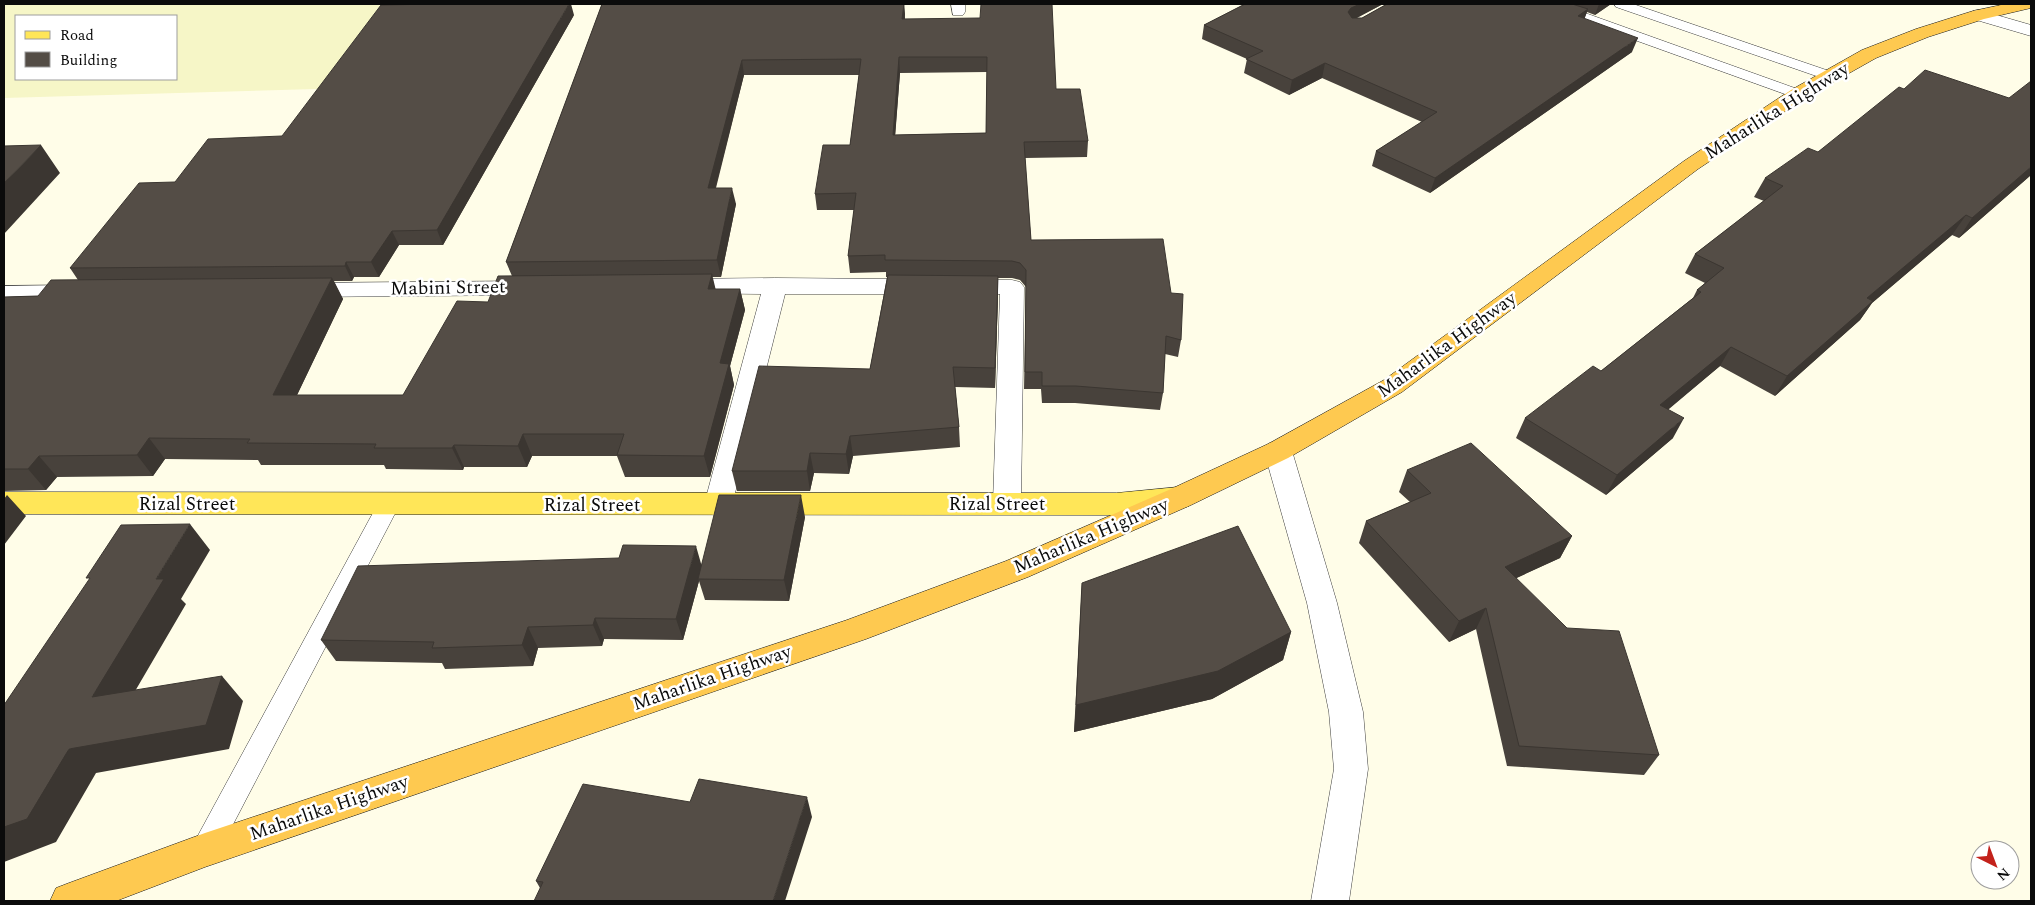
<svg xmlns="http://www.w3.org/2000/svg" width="2035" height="905" viewBox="0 0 2035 905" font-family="Spectral,serif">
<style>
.farmland{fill:#f6f6c7;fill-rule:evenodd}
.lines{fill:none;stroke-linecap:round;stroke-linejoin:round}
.service-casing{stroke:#3e3e3e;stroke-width:1}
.minor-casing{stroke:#3e3e3e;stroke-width:1}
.primary-casing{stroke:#1c1c1c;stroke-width:1}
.trunk-casing{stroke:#1c1c1c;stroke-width:1}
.service{fill:#fff;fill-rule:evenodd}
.minor{fill:#fff;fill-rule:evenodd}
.primary{fill:#ffe658;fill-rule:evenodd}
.trunk{fill:#fec950;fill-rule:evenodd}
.wall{fill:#48423c;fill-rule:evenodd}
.shaded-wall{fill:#3b3631}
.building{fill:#544d46;stroke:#3b3631;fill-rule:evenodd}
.labels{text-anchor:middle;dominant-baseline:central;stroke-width:5;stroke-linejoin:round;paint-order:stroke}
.street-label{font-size:19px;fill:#0b0b0b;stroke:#fff}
</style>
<rect width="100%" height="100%" fill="#fffde8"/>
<path class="farmland" d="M 4,4 L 409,4 L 352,88 L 4,98 ZM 16,16 L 176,16 L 176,79 L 16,79 Z"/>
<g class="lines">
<defs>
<path id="service" d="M 951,4 L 965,4 L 965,12 L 963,15 L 953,15 Z
M 1541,4 L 1560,4 L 1803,91 L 1806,94 L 1803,97 L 1793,97 L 1543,7 Z
M 1614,4 L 1633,4 L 1835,73 L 1837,76 L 1835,79 L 1825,79 L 1616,7 Z
M 389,496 L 397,498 L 400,504 L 215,859 L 205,863 L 195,859 L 191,850 L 195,841 L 381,498 Z"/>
<path id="minor" d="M 1979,10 L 2031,25 L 2031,36 L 1973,19 L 1970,15 L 1973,11 Z
M 775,278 L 1012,280 L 1020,282 L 1024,287 L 1021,503 L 1017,511 L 1007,514 L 997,511 L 993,503 L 1000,294 L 785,294 L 732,505 L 728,513 L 718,516 L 708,513 L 704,505 L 761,294 L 678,293 L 670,291 L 666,286 L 670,281 L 678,279 Z
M 530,281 L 538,283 L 542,288 L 538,293 L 530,295 L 300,297 L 292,295 L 288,290 L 292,285 L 300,283 Z
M 77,285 L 85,287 L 89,292 L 85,297 L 77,299 L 4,300 L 4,286 Z
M 1278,441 L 1288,444 L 1292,451 L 1337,603 L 1363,712 L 1368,769 L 1349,901 L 1311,901 L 1334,769 L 1329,712 L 1307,603 L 1264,451 L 1268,444 Z"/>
<path id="primary" d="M 1179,487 L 1189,490 L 1193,498 L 1189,506 L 1179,509 L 1116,515 L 4,514 L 4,492 L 1116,493 Z"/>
<path id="trunk" d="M 2006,4 L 2031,4 L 2031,8 L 1984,19 L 1928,37 L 1876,58 L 1805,98 L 1698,169 L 1402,392 L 1288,458 L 1191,505 L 1028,577 L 866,639 L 205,867 L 116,901 L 50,901 L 56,888 L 69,883 L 205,833 L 847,620 L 1006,561 L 1171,489 L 1268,444 L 1384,380 L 1684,161 L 1791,90 L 1862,50 L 1916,29 L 1973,11 Z"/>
</defs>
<use href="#service" class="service-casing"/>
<use href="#minor" class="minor-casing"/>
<use href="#primary" class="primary-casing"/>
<use href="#trunk" class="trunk-casing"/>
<use href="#service" class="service"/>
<use href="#minor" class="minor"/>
<use href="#primary" class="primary"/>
<use href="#trunk" class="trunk"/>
</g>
<path class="wall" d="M 602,4 L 904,4 L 905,19 L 1056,89 L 1088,141 L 1087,157 L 1025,158 L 1031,240 L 1171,293 L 1181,340 L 1178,357 L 1165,354 L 1163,393 L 1160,410 L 1075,403 L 1042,403 L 1041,389 L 1024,389 L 1026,287 L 1020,280 L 1012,278 L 998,278 L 998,296 L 995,388 L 955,387 L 959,427 L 960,447 L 853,456 L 849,474 L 814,473 L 810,491 L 737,491 L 732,471 L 870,369 L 887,277 L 886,277 L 886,272 L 850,273 L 848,256 L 854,210 L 817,210 L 815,194 L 850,145 L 859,75 L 744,75 L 716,188 L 736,204 L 721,277 L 712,277 L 715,289 L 740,289 L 745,310 L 730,366 L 734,385 L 710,477 L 625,477 L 617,456 L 532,456 L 527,467 L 464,467 L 463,470 L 386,469 L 384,465 L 261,465 L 258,460 L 165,459 L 153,476 L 57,477 L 46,490 L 4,491 L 4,297 L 38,296 L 78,280 L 70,268 L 175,182 L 574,15 L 443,245 L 399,245 L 379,277 L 354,277 L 352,281 L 334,281 L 343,299 L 297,395 L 403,395 L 512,276 L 506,262 ZM 987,72 L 986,133 L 895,135 L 900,73 Z
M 1245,4 L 1383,4 L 1357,18 L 1362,18 L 1387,4 L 1611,4 L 1595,15 L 1587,12 L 1584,19 L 1632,52 L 1430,193 L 1372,166 L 1376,151 L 1422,122 L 1322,78 L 1289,95 L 1244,73 L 1247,59 L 1202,39 L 1204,25 Z
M 1904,89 L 2009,98 L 2031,175 L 1959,238 L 1952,235 L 1872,303 L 1860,320 L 1775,396 L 1720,366 L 1668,409 L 1673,438 L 1606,495 L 1516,438 L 1525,418 L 1601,371 L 1693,298 L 1697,290 L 1705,283 L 1685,273 L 1695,254 L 1764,201 L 1754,197 L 1765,178 L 1818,152 Z
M 1407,470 L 1572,536 L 1560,558 L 1516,578 L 1659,755 L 1644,775 L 1507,766 L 1476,629 L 1449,642 L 1359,543 L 1366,521 L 1410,502 L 1399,492 Z
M 805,517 L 789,601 L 705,600 L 699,581 L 683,640 L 604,639 L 602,646 L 538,648 L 533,666 L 445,669 L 442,663 L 336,661 L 321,640 L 702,565 Z
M 1082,583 L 1291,632 L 1283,660 L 1212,699 L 1074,732 Z
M 690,802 L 812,817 L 540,888 L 536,881 Z"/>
<path class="shaded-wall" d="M 569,4 L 571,4 L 574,15 L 443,245 L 437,230 Z
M 904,4 L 905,14 L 904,34 L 902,19 Z
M 1360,4 L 1383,4 L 1348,22 L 1348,12 L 1351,8 Z
M 1599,4 L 1611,4 L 1595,15 Z
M 1588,9 L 1583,23 L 1578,16 Z
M 1638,38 L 1632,52 L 1430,193 L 1435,178 Z
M 899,57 L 900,73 L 894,151 L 893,135 Z
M 742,60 L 744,75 L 711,205 L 708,188 Z
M 1325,63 L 1322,78 L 1289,95 L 1292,80 Z
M 41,145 L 60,173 L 4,234 L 4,183 Z
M 2031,167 L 2031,175 L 1959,238 L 1972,218 Z
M 732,188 L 736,204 L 721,277 L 717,260 Z
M 1966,215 L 1952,235 L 1872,303 L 1860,320 L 1775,396 L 1787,376 L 1867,298 Z
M 392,231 L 399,245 L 379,277 L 371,262 Z
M 346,262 L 354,277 L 352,281 L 345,266 Z
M 712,274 L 717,295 L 708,289 Z
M 998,276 L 998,296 L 995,388 L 995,368 Z
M 332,278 L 343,299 L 287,416 L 273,395 Z
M 740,289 L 745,310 L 730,366 L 734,385 L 710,477 L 704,456 L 720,363 Z
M 1731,347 L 1720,366 L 1650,425 L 1660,405 Z
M 1684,418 L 1673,438 L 1606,495 L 1617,475 Z
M 523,434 L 532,456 L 527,467 L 518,446 Z
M 850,436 L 853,456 L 849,474 L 846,454 Z
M 149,438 L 165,459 L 153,476 L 137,455 Z
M 454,445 L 464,467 L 463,470 L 452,448 Z
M 810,453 L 814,473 L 810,491 L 807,471 Z
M 39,456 L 57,477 L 46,490 L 28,469 Z
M 7,495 L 26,516 L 4,545 L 4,499 Z
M 801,495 L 805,517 L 789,601 L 784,580 Z
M 190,524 L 210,550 L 181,599 L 186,604 L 117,722 L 92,697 L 156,579 Z
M 1572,536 L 1560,558 L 1495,588 L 1505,567 Z
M 696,546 L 702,567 L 698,579 L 699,581 L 683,640 L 676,619 Z
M 1486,608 L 1476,629 L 1449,642 L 1459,621 Z
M 595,618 L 604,639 L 602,646 L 593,625 Z
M 528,627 L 538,648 L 533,666 L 522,645 Z
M 1291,632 L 1283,660 L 1212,699 L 1074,732 L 1076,705 Z
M 222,676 L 243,701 L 229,749 L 96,773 L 56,842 L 4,862 L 4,827 L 69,749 Z
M 807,797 L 812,817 L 785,901 L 773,901 Z"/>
<path class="building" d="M 437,4 L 569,4 L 437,230 L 392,231 L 371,262 L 346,262 L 345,266 L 70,268 L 139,183 L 175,182 L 208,139 L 282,136 L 381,5 Z
M 602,4 L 904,4 L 902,19 L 980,18 L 981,4 L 1052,4 L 1056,89 L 1080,89 L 1088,141 L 1024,142 L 1031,240 L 1163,239 L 1171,293 L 1183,294 L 1181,340 L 1166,336 L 1163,393 L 1076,386 L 1042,386 L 1042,372 L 1025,372 L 1026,270 L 1020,263 L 1012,261 L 891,260 L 885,260 L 885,255 L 848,256 L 856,193 L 815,194 L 823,145 L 850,145 L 861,59 L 742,60 L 708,188 L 732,188 L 717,260 L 506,262 ZM 899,57 L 987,57 L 986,133 L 893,135 Z
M 1245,4 L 1360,4 L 1351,8 L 1348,12 L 1352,18 L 1362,18 L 1387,4 L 1572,4 L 1588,9 L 1578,16 L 1638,38 L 1435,178 L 1376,151 L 1437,112 L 1325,63 L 1292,80 L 1246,59 L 1263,51 L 1204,25 Z
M 1925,70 L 2009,98 L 2031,81 L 2031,167 L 1972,218 L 1966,215 L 1867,298 L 1873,301 L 1787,376 L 1731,347 L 1660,405 L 1684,418 L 1617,475 L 1525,418 L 1593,366 L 1601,371 L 1701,292 L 1697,290 L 1724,268 L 1695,254 L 1783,186 L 1765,178 L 1808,148 L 1818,152 L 1899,87 L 1904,89 Z
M 41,145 L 4,183 L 4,146 Z
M 712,274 L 708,289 L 740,289 L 720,363 L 729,364 L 704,456 L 617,455 L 624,434 L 523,434 L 518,446 L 454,445 L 452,448 L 374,448 L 376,444 L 247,443 L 250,439 L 149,438 L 137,455 L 39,456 L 28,469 L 4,469 L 4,297 L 38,296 L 51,280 L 332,278 L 273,395 L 403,395 L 457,301 L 488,302 L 498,276 Z
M 888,275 L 998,276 L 995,368 L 953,367 L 959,427 L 850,436 L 846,454 L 810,453 L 807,471 L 732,471 L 759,366 L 870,369 Z
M 1471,443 L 1572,536 L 1505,567 L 1567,628 L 1619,631 L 1659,755 L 1519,746 L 1486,608 L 1459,621 L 1366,521 L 1431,493 L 1407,470 Z
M 719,495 L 801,495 L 784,580 L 698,579 Z
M 190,524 L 156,579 L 164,579 L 92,697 L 222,676 L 206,725 L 69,749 L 27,819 L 4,827 L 4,705 L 90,578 L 86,578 L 121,525 Z
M 1238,526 L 1291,632 L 1218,671 L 1076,705 L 1082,583 Z
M 623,545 L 696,546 L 676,619 L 595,618 L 593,625 L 528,627 L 522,645 L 432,648 L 434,642 L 321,640 L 358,566 L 619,558 Z
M 699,779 L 807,797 L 773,901 L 534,901 L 543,882 L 536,881 L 583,784 L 690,802 Z"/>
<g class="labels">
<g class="street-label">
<text transform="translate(1777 111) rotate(-32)">Maharlika Highway</text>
<text transform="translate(448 288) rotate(-1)">Mabini Street</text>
<text transform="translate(1447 345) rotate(-36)">Maharlika Highway</text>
<text x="187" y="504">Rizal Street</text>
<text x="997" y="504">Rizal Street</text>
<text x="592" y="505">Rizal Street</text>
<text transform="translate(1091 536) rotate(-23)">Maharlika Highway</text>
<text transform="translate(712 678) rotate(-19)">Maharlika Highway</text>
<text transform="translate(329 808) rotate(-19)">Maharlika Highway</text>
</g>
</g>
<rect width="2035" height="905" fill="none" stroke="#0b0b0b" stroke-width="10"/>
<rect x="15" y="15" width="162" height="65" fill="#ffffff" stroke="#9d9d9d"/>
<rect x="25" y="31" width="25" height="8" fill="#ffe658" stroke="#9d9d9d"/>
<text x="60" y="40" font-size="15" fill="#0b0b0b">Road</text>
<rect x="25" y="52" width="25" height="15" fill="#544d46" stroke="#9d9d9d"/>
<text x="60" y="65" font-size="15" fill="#0b0b0b">Building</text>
<g transform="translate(1995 865) rotate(138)"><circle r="24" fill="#ffffff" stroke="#9d9d9d"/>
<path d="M0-4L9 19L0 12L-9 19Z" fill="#c3221b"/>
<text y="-8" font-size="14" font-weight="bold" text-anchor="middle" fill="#0b0b0b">N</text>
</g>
</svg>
